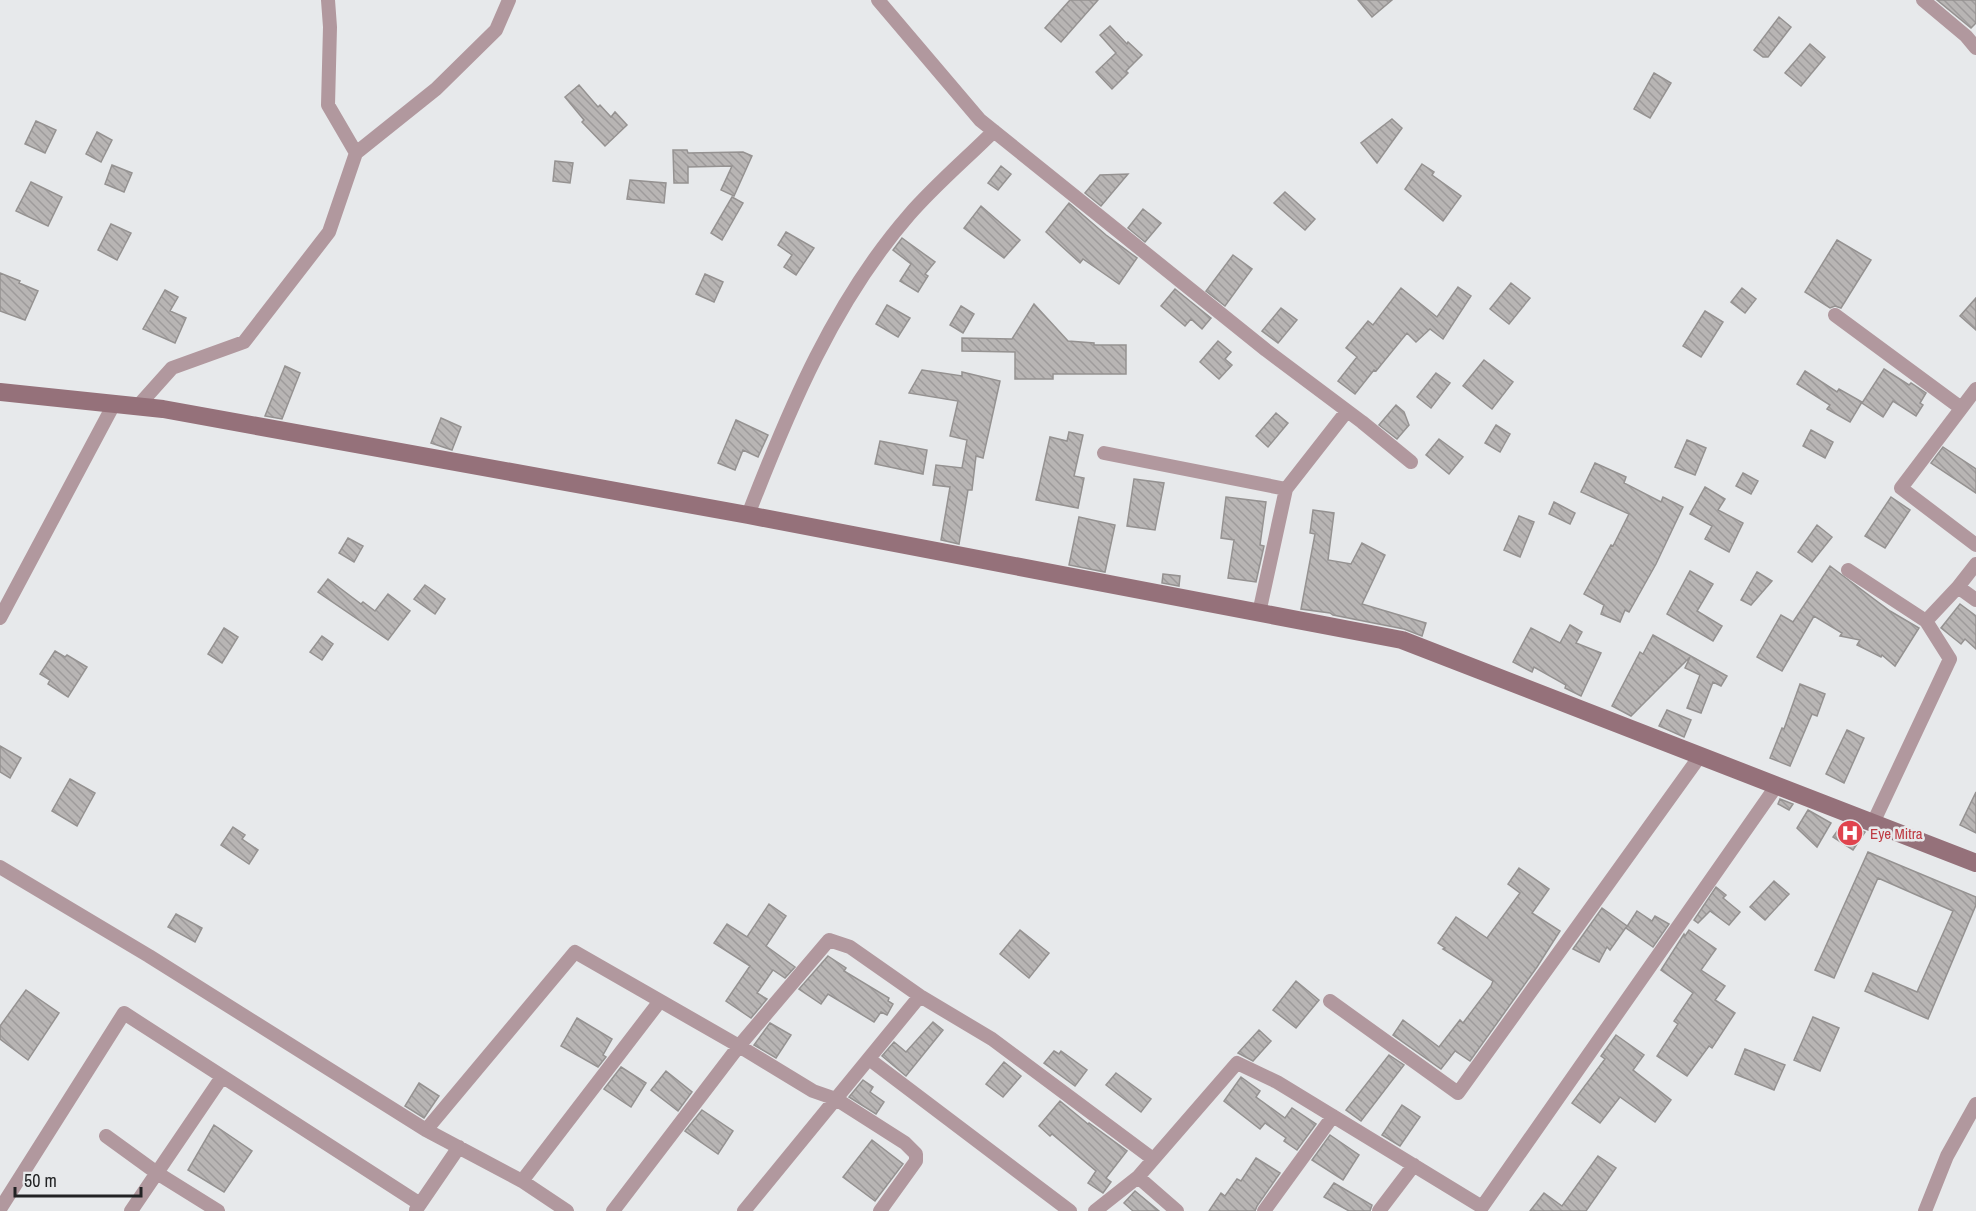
<svg xmlns="http://www.w3.org/2000/svg" width="1976" height="1211" viewBox="0 0 1976 1211" font-family="'Archivo Narrow',sans-serif">
<style>
.building{fill:url(#building-back-hatch);stroke:#959291;stroke-width:1.5}
.lines{fill:none;stroke-linecap:round;stroke-linejoin:round}
.street{stroke:#b1989e;stroke-width:14}
.secondary{stroke:#95717a;stroke-width:18}
.labels{text-anchor:middle;dominant-baseline:central;stroke-width:5;stroke-linejoin:round;paint-order:stroke}
.health-label{font-size:15px;fill:#be3a42;stroke:#e7e9eb;text-anchor:start}
</style>
<defs>
<pattern id="building-back-hatch" width="6" height="6" patternUnits="userSpaceOnUse" patternTransform="scale(1.5)"><rect width="6" height="6" fill="#b8b5b4"/><path d="M-1 5l2 2M0 0l6 6M5-1l2 2" fill="none" stroke="#9e9b9b"/></pattern>
</defs>
<rect width="100%" height="100%" fill="#e7e9eb"/>
<path class="building" d="M 1070,0 L 1098,0 L 1061,42 L 1045,28 Z
M 1358,0 L 1392,0 L 1372,17 Z
M 1937,0 L 1976,0 L 1976,23 L 1971,28 Z
M 1779,17 L 1791,27 L 1768,57 L 1763,57 L 1754,50 Z
M 1110,26 L 1127,44 L 1128,42 L 1142,55 L 1126,71 L 1128,73 L 1112,89 L 1096,72 L 1116,53 L 1100,35 Z
M 1810,44 L 1825,57 L 1801,86 L 1785,73 Z
M 1654,73 L 1671,83 L 1650,118 L 1634,109 Z
M 579,85 L 598,107 L 600,105 L 611,117 L 615,112 L 627,125 L 605,146 L 582,122 L 584,120 L 565,97 Z
M 1392,119 L 1402,128 L 1377,163 L 1361,143 Z
M 36,121 L 56,130 L 45,153 L 25,144 Z
M 97,132 L 112,140 L 101,162 L 86,154 Z
M 673,150 L 687,150 L 688,153 L 743,152 L 752,156 L 734,196 L 721,190 L 732,166 L 688,167 L 688,183 L 674,183 Z
M 555,161 L 573,163 L 570,183 L 553,181 Z
M 1422,164 L 1434,172 L 1432,175 L 1461,196 L 1443,221 L 1405,189 Z
M 112,165 L 132,173 L 124,192 L 105,184 Z
M 1001,166 L 1011,174 L 998,190 L 988,183 Z
M 1128,174 L 1101,206 L 1085,193 L 1100,175 Z
M 630,180 L 666,183 L 664,203 L 627,199 Z
M 31,182 L 62,197 L 48,226 L 16,211 Z
M 1285,192 L 1315,219 L 1305,230 L 1274,203 Z
M 732,197 L 743,203 L 722,240 L 711,233 Z
M 1069,203 L 1106,235 L 1137,258 L 1119,284 L 1083,259 L 1080,263 L 1046,232 Z
M 981,206 L 1020,240 L 1004,258 L 964,228 Z
M 1143,209 L 1161,223 L 1145,242 L 1128,228 Z
M 111,224 L 131,233 L 117,260 L 98,250 Z
M 786,232 L 814,248 L 796,275 L 784,267 L 792,255 L 778,245 Z
M 902,238 L 935,262 L 925,274 L 928,276 L 918,292 L 900,281 L 911,264 L 893,250 Z
M 1837,240 L 1871,260 L 1841,308 L 1835,306 L 1830,308 L 1805,292 Z
M 1233,255 L 1252,269 L 1225,306 L 1206,291 Z
M 0,273 L 20,281 L 19,283 L 38,291 L 25,320 L 0,311 Z
M 705,274 L 723,282 L 714,302 L 696,294 Z
M 1511,283 L 1530,298 L 1509,324 L 1490,309 Z
M 1458,287 L 1471,296 L 1443,339 L 1430,329 L 1416,342 L 1407,333 L 1376,371 L 1374,370 L 1355,394 L 1338,381 L 1357,357 L 1346,348 L 1368,321 L 1373,325 L 1401,288 L 1437,317 Z
M 1742,288 L 1756,299 L 1745,313 L 1731,302 Z
M 1175,289 L 1211,318 L 1202,329 L 1191,319 L 1185,326 L 1161,306 Z
M 165,290 L 178,297 L 170,311 L 186,318 L 175,343 L 143,329 Z
M 1976,298 L 1976,330 L 1960,316 Z
M 1034,304 L 1068,341 L 1094,343 L 1094,345 L 1126,345 L 1126,374 L 1053,374 L 1053,379 L 1015,379 L 1015,352 L 962,351 L 962,338 L 1012,339 Z
M 887,305 L 910,318 L 898,337 L 876,324 Z
M 961,306 L 974,314 L 963,333 L 950,325 Z
M 1281,308 L 1297,320 L 1278,343 L 1262,331 Z
M 1705,311 L 1723,322 L 1701,357 L 1683,346 Z
M 1218,341 L 1231,352 L 1225,359 L 1232,365 L 1219,379 L 1200,362 Z
M 1484,360 L 1513,382 L 1492,409 L 1463,386 Z
M 285,366 L 300,373 L 282,419 L 265,416 Z
M 1884,369 L 1909,385 L 1911,383 L 1926,393 L 1920,403 L 1923,405 L 1916,416 L 1893,401 L 1883,417 L 1862,403 Z
M 922,370 L 962,376 L 962,372 L 1000,381 L 983,458 L 976,456 L 972,490 L 968,490 L 959,544 L 941,540 L 950,487 L 933,485 L 936,465 L 962,468 L 967,440 L 950,436 L 958,401 L 909,393 Z
M 1805,371 L 1837,392 L 1839,389 L 1862,402 L 1850,422 L 1827,409 L 1830,405 L 1797,384 Z
M 1436,373 L 1450,383 L 1431,408 L 1417,397 Z
M 1396,405 L 1404,412 L 1409,425 L 1397,439 L 1379,425 Z
M 1276,413 L 1288,423 L 1268,447 L 1256,436 Z
M 441,418 L 461,427 L 452,450 L 431,443 Z
M 736,420 L 768,435 L 758,457 L 743,450 L 735,470 L 718,463 Z
M 1496,425 L 1510,434 L 1500,452 L 1485,443 Z
M 1811,430 L 1833,442 L 1825,458 L 1803,446 Z
M 1069,432 L 1083,435 L 1074,476 L 1084,478 L 1078,508 L 1036,500 L 1050,437 L 1067,441 Z
M 1439,439 L 1463,457 L 1449,474 L 1426,455 Z
M 1687,440 L 1706,448 L 1695,475 L 1675,467 Z
M 880,441 L 927,450 L 923,474 L 875,464 Z
M 1943,447 L 1976,469 L 1976,493 L 1931,463 Z
M 1595,463 L 1626,477 L 1624,483 L 1661,502 L 1663,497 L 1683,507 L 1656,564 L 1629,612 L 1625,610 L 1620,622 L 1601,614 L 1604,605 L 1584,594 L 1611,545 L 1613,546 L 1629,514 L 1581,492 Z
M 1743,473 L 1758,481 L 1751,494 L 1736,486 Z
M 1134,479 L 1164,483 L 1155,530 L 1127,526 Z
M 1705,487 L 1725,499 L 1718,510 L 1743,523 L 1729,552 L 1705,539 L 1712,526 L 1690,514 Z
M 1226,497 L 1266,502 L 1260,545 L 1264,546 L 1256,582 L 1228,578 L 1234,540 L 1221,538 Z
M 1891,497 L 1910,510 L 1885,548 L 1865,536 Z
M 1554,502 L 1575,513 L 1570,524 L 1549,514 Z
M 1313,510 L 1334,513 L 1328,560 L 1351,564 L 1362,543 L 1385,555 L 1362,604 L 1426,623 L 1422,636 L 1404,629 L 1333,615 L 1330,613 L 1301,609 L 1315,534 L 1310,533 Z
M 1519,516 L 1534,522 L 1520,557 L 1504,550 Z
M 1079,517 L 1115,525 L 1105,572 L 1069,565 Z
M 1817,525 L 1832,537 L 1812,562 L 1798,552 Z
M 348,538 L 363,546 L 354,562 L 339,553 Z
M 1830,566 L 1890,611 L 1919,628 L 1895,666 L 1882,655 L 1881,657 L 1857,645 L 1860,640 L 1840,636 L 1842,633 L 1814,616 L 1782,671 L 1757,657 L 1781,615 L 1793,622 Z
M 1690,571 L 1713,584 L 1697,611 L 1722,626 L 1713,641 L 1667,614 Z
M 1757,572 L 1772,581 L 1751,605 L 1741,600 Z
M 1163,574 L 1180,576 L 1179,586 L 1162,583 Z
M 328,579 L 361,604 L 363,602 L 375,611 L 388,594 L 410,611 L 388,640 L 318,592 Z
M 425,585 L 445,599 L 435,614 L 414,599 Z
M 1960,604 L 1976,616 L 1976,649 L 1965,639 L 1961,644 L 1941,628 Z
M 1570,625 L 1582,632 L 1576,643 L 1601,653 L 1581,696 L 1565,688 L 1566,685 L 1534,667 L 1532,672 L 1513,662 L 1531,628 L 1560,643 Z
M 224,628 L 238,637 L 222,663 L 208,654 Z
M 1653,635 L 1727,676 L 1721,686 L 1713,682 L 1701,713 L 1687,708 L 1700,675 L 1685,668 L 1690,657 L 1631,716 L 1612,706 L 1640,652 L 1643,654 Z
M 322,636 L 333,644 L 322,660 L 310,652 Z
M 55,651 L 65,657 L 67,655 L 87,667 L 68,697 L 48,684 L 50,680 L 40,674 Z
M 1800,684 L 1825,694 L 1817,716 L 1812,714 L 1790,766 L 1770,758 L 1782,728 L 1784,729 Z
M 1667,710 L 1691,720 L 1684,737 L 1659,726 Z
M 1847,730 L 1864,738 L 1844,783 L 1826,774 Z
M 0,746 L 21,758 L 10,778 L 0,772 Z
M 70,779 L 95,793 L 77,826 L 52,811 Z
M 1976,792 L 1976,833 L 1960,825 Z
M 1780,799 L 1793,804 L 1789,810 L 1778,804 Z
M 1808,810 L 1831,823 L 1817,847 L 1797,828 Z
M 1843,823 L 1865,832 L 1853,850 L 1833,837 Z
M 233,827 L 245,835 L 242,839 L 258,850 L 249,864 L 221,845 Z
M 1868,852 L 1976,897 L 1976,905 L 1928,1019 L 1865,991 L 1873,973 L 1917,992 L 1953,911 L 1878,878 L 1834,978 L 1815,970 Z
M 1519,868 L 1549,889 L 1532,913 L 1560,931 L 1537,967 L 1470,1061 L 1455,1051 L 1441,1069 L 1393,1035 L 1403,1020 L 1439,1047 L 1460,1020 L 1463,1023 L 1491,986 L 1493,981 L 1443,949 L 1445,948 L 1438,943 L 1456,917 L 1487,938 L 1520,893 L 1508,884 Z
M 1774,881 L 1789,894 L 1765,920 L 1750,907 Z
M 1716,887 L 1726,895 L 1723,898 L 1740,912 L 1729,925 L 1710,911 L 1698,923 L 1694,920 Z
M 769,904 L 786,916 L 766,946 L 795,967 L 785,978 L 773,970 L 757,993 L 767,999 L 751,1018 L 726,1001 L 750,966 L 714,943 L 727,924 L 747,937 Z
M 1602,908 L 1627,926 L 1610,950 L 1607,947 L 1599,962 L 1573,949 Z
M 1637,911 L 1652,921 L 1655,916 L 1669,924 L 1653,947 L 1626,928 Z
M 176,914 L 202,928 L 195,942 L 168,927 Z
M 1020,930 L 1049,953 L 1029,978 L 1000,954 Z
M 1689,930 L 1716,949 L 1701,970 L 1725,986 L 1715,1000 L 1735,1013 L 1712,1048 L 1709,1046 L 1687,1076 L 1657,1056 L 1678,1024 L 1674,1021 L 1693,993 L 1661,970 L 1684,934 L 1685,936 Z
M 828,956 L 846,968 L 844,971 L 889,998 L 888,1001 L 893,1004 L 887,1015 L 881,1012 L 874,1022 L 828,994 L 821,1004 L 799,989 Z
M 1296,981 L 1319,1000 L 1296,1028 L 1273,1010 Z
M 26,990 L 59,1013 L 28,1060 L 0,1039 L 0,1026 Z
M 1813,1017 L 1839,1028 L 1820,1071 L 1794,1060 Z
M 577,1018 L 612,1039 L 603,1055 L 606,1057 L 598,1067 L 561,1046 Z
M 933,1022 L 943,1030 L 906,1076 L 882,1056 L 894,1042 L 906,1052 Z
M 770,1023 L 791,1035 L 776,1058 L 754,1045 Z
M 1259,1030 L 1271,1041 L 1253,1061 L 1238,1053 Z
M 1616,1035 L 1644,1055 L 1633,1070 L 1671,1100 L 1655,1122 L 1620,1097 L 1600,1123 L 1572,1103 L 1605,1059 L 1601,1056 Z
M 1745,1049 L 1785,1065 L 1774,1090 L 1735,1074 Z
M 1054,1051 L 1059,1054 L 1061,1051 L 1087,1070 L 1075,1086 L 1044,1063 Z
M 1389,1055 L 1404,1065 L 1361,1121 L 1346,1110 Z
M 1004,1062 L 1021,1076 L 1003,1097 L 986,1084 Z
M 621,1067 L 646,1083 L 631,1107 L 604,1089 Z
M 666,1071 L 692,1092 L 678,1111 L 651,1090 Z
M 1116,1073 L 1151,1099 L 1141,1112 L 1106,1085 Z
M 1241,1077 L 1260,1091 L 1256,1097 L 1285,1118 L 1292,1108 L 1316,1124 L 1297,1150 L 1284,1141 L 1286,1138 L 1265,1123 L 1260,1129 L 1224,1101 Z
M 863,1080 L 873,1087 L 870,1092 L 884,1102 L 876,1114 L 849,1097 Z
M 419,1083 L 439,1096 L 424,1118 L 405,1106 Z
M 1060,1101 L 1088,1124 L 1089,1123 L 1127,1151 L 1106,1178 L 1111,1182 L 1103,1193 L 1088,1183 L 1096,1171 L 1052,1134 L 1050,1136 L 1039,1126 Z
M 1402,1105 L 1420,1117 L 1400,1146 L 1382,1135 Z
M 702,1110 L 733,1131 L 718,1154 L 685,1131 Z
M 214,1125 L 252,1151 L 224,1192 L 188,1170 Z
M 1330,1135 L 1359,1155 L 1343,1180 L 1312,1160 Z
M 872,1140 L 903,1164 L 875,1201 L 843,1177 Z
M 1598,1156 L 1616,1168 L 1586,1211 L 1530,1211 L 1544,1193 L 1562,1206 Z
M 1256,1158 L 1280,1173 L 1257,1206 L 1255,1211 L 1209,1211 L 1221,1193 L 1225,1196 L 1237,1179 L 1241,1181 Z
M 1334,1183 L 1372,1205 L 1370,1211 L 1349,1211 L 1324,1197 Z
M 1135,1191 L 1159,1211 L 1133,1211 L 1124,1203 Z"/>
<g class="lines">
<path class="street" d="M 878,0 L 980,120 L 1266,350 L 1362,422 L 1411,462
M 1923,0 L 1966,36 L 1976,48
M 356,153 L 436,89 L 496,30 L 509,0
M 1835,315 L 1961,408
M 1976,389 L 1901,488 L 1976,545
M 138,406 L 172,368 L 244,342 L 329,232 L 356,153 L 328,105 L 330,27 L 328,0
M 1104,453 L 1286,489
M 748,515 C 789,409 834,301 909,215 C 935,185 966,159 994,131
M 1848,570 L 1926,621
M 1958,587 L 1976,600
M 1259,613 L 1286,489 L 1347,411
M 0,618 L 114,404
M 1873,823 L 1950,659 L 1926,621 L 1958,587 L 1976,564
M 0,867 L 149,956 L 426,1130 L 522,1181 L 567,1211
M 1330,1001 L 1458,1093 L 1700,756
M 869,1059 L 1070,1211
M 426,1130 L 575,952 L 739,1046 L 813,1091 L 836,1099 L 905,1143 L 916,1154 L 916,1161 L 880,1211
M 106,1136 L 157,1173 L 218,1211
M 1138,1177 L 1237,1063 L 1277,1082 L 1482,1207 L 1777,785
M 522,1181 L 660,1001
M 0,1209 L 124,1013 L 420,1204
M 416,1210 L 459,1147
M 131,1211 L 222,1077
M 613,1211 L 739,1046 L 829,940 L 850,947 L 920,996 L 992,1039 L 1153,1159
M 744,1211 L 920,996
M 1095,1211 L 1138,1177 L 1177,1211
M 1264,1211 L 1333,1116
M 1379,1211 L 1414,1165
M 1925,1211 L 1947,1156 L 1976,1104"/>
<path class="secondary" d="M 0,392 L 163,409 L 748,515 L 1402,640 L 1976,863"/>
</g>
<defs>
<symbol id="hospital-disc" viewBox="-11 -11 22 22"><circle r="9.5" fill="#e0444e" stroke="#e7e9eb"/><path d="M-5-5h3v3.5h4V-5h3V5h-3V1.5h-4V5h-3Z" fill="#fff"/></symbol>
</defs>
<g fill-rule="evenodd">
<use href="#hospital-disc" x="1835" y="818" width="30" height="30"/>
</g>
<g class="labels">
<g class="health-label">
<text x="1870" y="833">Eye Mitra</text>
</g>
</g>
<path d="M15 1187v9h126v-9" fill="none" stroke="#222324" stroke-width="3"/>
<text x="24" y="1187" font-size="18" fill="#222324" stroke="#e7e9eb" stroke-width="4.5" paint-order="stroke">50 m</text>
</svg>
